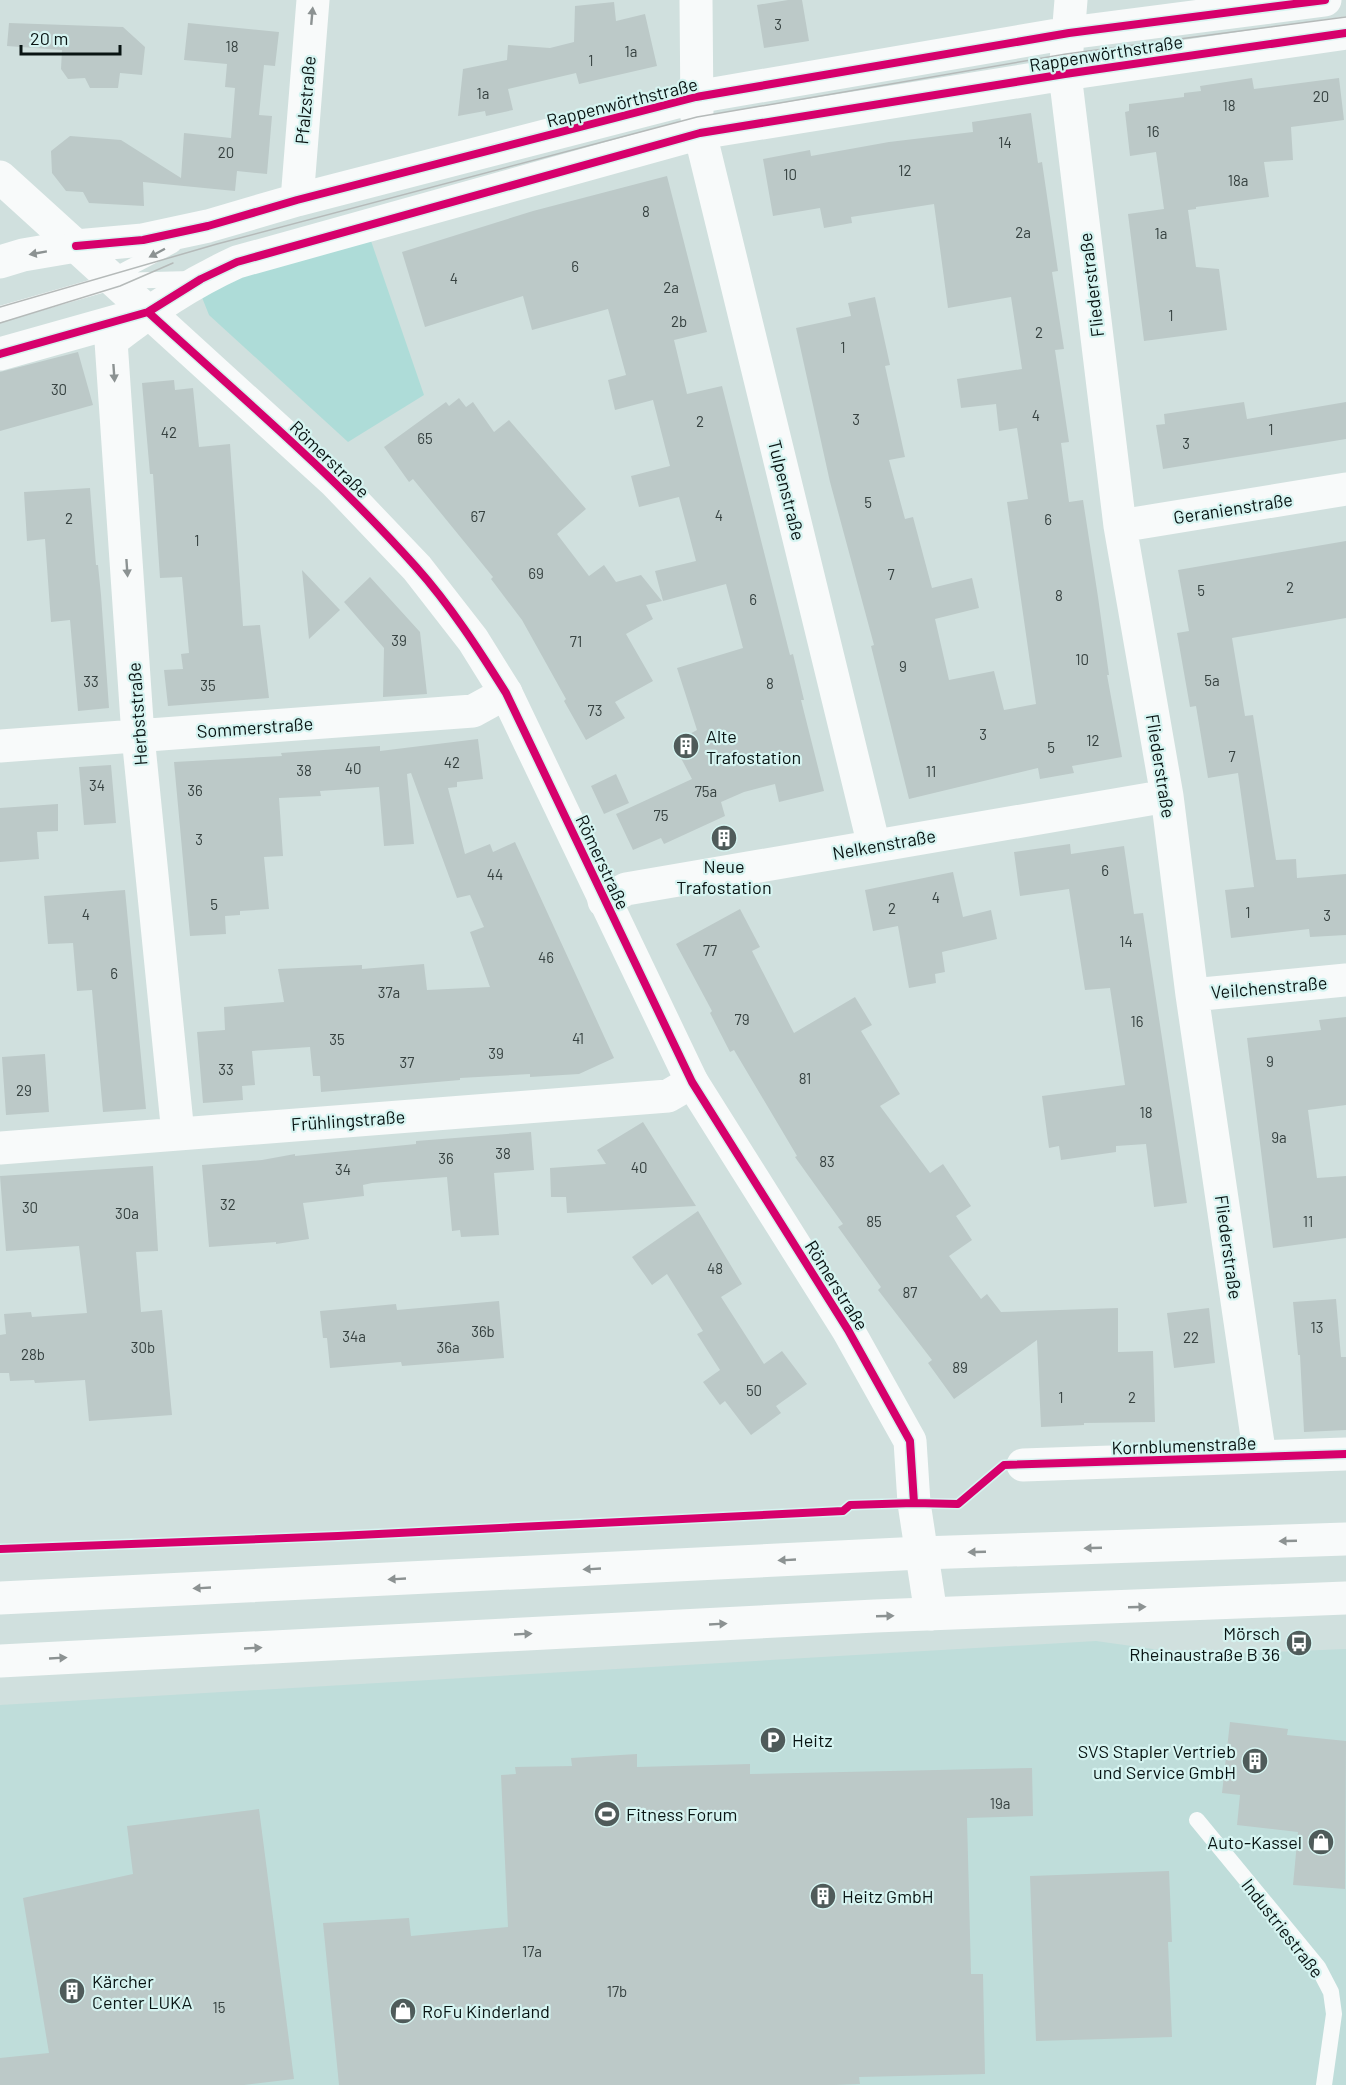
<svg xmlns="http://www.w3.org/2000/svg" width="1346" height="2085" viewBox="0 0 1346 2085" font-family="Barlow,sans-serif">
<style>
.built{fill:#bfddda}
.green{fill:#aedcd8}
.building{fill:#bcc9c8}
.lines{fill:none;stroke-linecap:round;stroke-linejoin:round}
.service{stroke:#f8fafa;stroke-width:16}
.minor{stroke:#f8fafa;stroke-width:33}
.tertiary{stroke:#f8fafa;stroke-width:33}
.primary{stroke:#f8fafa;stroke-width:33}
.tram{stroke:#b5bab9;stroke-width:1.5}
.cycleway-casing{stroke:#d6f4f1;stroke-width:11}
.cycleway{stroke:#d6006c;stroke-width:8}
.oneway{fill:#8c9292}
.labels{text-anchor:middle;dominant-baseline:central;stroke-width:4.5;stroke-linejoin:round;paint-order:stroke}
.number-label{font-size:15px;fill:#374241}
.street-label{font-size:18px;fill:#091413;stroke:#d6f4f1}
.poi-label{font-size:18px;fill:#091413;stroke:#d6f4f1;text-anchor:start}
</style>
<rect width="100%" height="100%" fill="#d0e0de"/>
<path class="built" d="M 1096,1641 L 1196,1655 L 1346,1649 L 1346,2085 L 0,2085 L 0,1705 Z"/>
<path class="green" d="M 370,238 L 424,395 L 348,442 L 209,315 L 201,295 L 222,280 Z"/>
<path class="building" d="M 788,0 L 802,0 L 809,41 L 764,48 L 757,5 Z
M 614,2 L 616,21 L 645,14 L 657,66 L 579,84 L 576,73 L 508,89 L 513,110 L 486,116 L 485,111 L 458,116 L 463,69 L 507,60 L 508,45 L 550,48 L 574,42 L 575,6 Z
M 9,23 L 123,27 L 145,47 L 142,75 L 120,73 L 118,88 L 90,88 L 85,78 L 68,79 L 61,69 L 62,50 L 7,46 Z
M 188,23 L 279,32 L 275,66 L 264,65 L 259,115 L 272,116 L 267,174 L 237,171 L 235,191 L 143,182 L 144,206 L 89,203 L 83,192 L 66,191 L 52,173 L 51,151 L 70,136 L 121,140 L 181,178 L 184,133 L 231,138 L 235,88 L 225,87 L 227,64 L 184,60 Z
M 1252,78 L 1254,89 L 1339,78 L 1344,120 L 1291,127 L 1293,160 L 1264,162 L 1269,197 L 1196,207 L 1196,209 L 1188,210 L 1196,267 L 1219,269 L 1227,330 L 1144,341 L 1128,214 L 1164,209 L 1156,152 L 1130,156 L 1125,112 L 1129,111 L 1129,104 L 1184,97 L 1184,93 L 1201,91 L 1200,86 Z
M 1031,113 L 1038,163 L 1042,162 L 1058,271 L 1052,272 L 1064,349 L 1055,350 L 1069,442 L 1061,443 L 1069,502 L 1083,500 L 1098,597 L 1109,675 L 1107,675 L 1122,757 L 1072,766 L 1074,773 L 1040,779 L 1038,768 L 909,799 L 871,646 L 874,645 L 830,482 L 796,328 L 851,316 L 848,303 L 875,297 L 890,365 L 885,366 L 905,457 L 889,460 L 905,519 L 913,517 L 932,588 L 972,578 L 979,608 L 935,619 L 949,680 L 994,671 L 1004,710 L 1036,704 L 1007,502 L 1028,499 L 1017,428 L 999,431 L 996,404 L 961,408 L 957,379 L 1022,369 L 1011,297 L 948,308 L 934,204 L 851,217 L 852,223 L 824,228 L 820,208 L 773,216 L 763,159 L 810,150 L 811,156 L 889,142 L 973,132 L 972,122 Z
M 667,176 L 707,332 L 674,340 L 687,394 L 722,386 L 790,655 L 793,654 L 804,700 L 801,700 L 824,791 L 779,802 L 775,784 L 744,792 L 721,802 L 725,816 L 664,844 L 661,838 L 633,850 L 616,814 L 692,779 L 673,743 L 697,730 L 677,668 L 743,648 L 726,584 L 663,601 L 655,571 L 696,561 L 679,497 L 639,507 L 631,476 L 670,466 L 653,400 L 615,410 L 608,380 L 626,375 L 608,309 L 532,330 L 523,296 L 425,327 L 402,252 L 533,211 Z
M 78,352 L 93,405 L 0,431 L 0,372 Z
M 174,380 L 175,390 L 193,388 L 199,447 L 230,444 L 243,626 L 260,625 L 269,698 L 168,706 L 164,670 L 183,669 L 181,654 L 189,653 L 182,577 L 160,578 L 153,474 L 150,474 L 142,383 Z
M 459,398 L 466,407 L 473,402 L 494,432 L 509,420 L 586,509 L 557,534 L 589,576 L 604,565 L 616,582 L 641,575 L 662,601 L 646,605 L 653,619 L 626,634 L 653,681 L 615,702 L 625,718 L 586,740 L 564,701 L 566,699 L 522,620 L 491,579 L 493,577 L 413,479 L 409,482 L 384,447 L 446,402 L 449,406 Z
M 1244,402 L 1247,419 L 1346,402 L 1346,439 L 1163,469 L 1156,425 L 1165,424 L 1164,414 Z
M 90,488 L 96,565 L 98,565 L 101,595 L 109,708 L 78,711 L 70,620 L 51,622 L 45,539 L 27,541 L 24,492 Z
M 1346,541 L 1346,618 L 1232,638 L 1245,716 L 1253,715 L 1276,860 L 1296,859 L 1297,878 L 1346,874 L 1346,935 L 1310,937 L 1309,929 L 1231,938 L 1225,890 L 1254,887 L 1238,773 L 1208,778 L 1196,706 L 1190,707 L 1177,633 L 1189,631 L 1178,570 Z
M 302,570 L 340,610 L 309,639 Z
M 370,577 L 420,632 L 427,694 L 383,697 L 384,648 L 344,602 Z
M 478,739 L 483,779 L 457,782 L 457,787 L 448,788 L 465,854 L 490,844 L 493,852 L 515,842 L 614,1058 L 579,1074 L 530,1077 L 530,1074 L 460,1078 L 460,1080 L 321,1092 L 320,1076 L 313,1076 L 310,1047 L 252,1051 L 255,1085 L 242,1086 L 243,1100 L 203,1103 L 197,1032 L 225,1030 L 224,1007 L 284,1002 L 278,969 L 362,965 L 362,969 L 424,964 L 427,990 L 490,987 L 470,932 L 484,927 L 470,895 L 457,898 L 411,773 L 407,774 L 414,844 L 384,846 L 379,787 L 320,791 L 321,796 L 279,798 L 283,856 L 264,857 L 269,909 L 240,911 L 240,915 L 225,916 L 226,934 L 190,936 L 174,762 L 282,756 L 281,753 L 380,746 L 380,751 Z
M 111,765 L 116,823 L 84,825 L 79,767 Z
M 616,774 L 629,803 L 604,814 L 591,786 Z
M 58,804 L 58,831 L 37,832 L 39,859 L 0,862 L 0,808 Z
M 1070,844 L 1071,854 L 1124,846 L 1134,914 L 1143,913 L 1187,1203 L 1154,1207 L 1146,1144 L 1116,1146 L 1116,1152 L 1061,1160 L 1059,1146 L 1049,1148 L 1042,1096 L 1125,1085 L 1110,988 L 1085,990 L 1069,889 L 1020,896 L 1014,852 Z
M 953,872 L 963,917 L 991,910 L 997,939 L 942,952 L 945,972 L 935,974 L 936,983 L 909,988 L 898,926 L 873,931 L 865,890 Z
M 125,890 L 146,1109 L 103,1112 L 92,990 L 77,991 L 73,943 L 48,944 L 44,896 Z
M 740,909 L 760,947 L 752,951 L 794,1033 L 855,997 L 872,1025 L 861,1031 L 900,1094 L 880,1106 L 930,1173 L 943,1164 L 971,1206 L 956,1216 L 972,1240 L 949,1256 L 981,1299 L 987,1294 L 1001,1312 L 1118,1308 L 1118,1352 L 1153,1351 L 1155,1422 L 1084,1423 L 1084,1425 L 1041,1427 L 1037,1340 L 954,1399 L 928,1363 L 932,1360 L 878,1290 L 881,1287 L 838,1227 L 843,1224 L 795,1157 L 797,1156 L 734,1050 L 730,1052 L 710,1013 L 712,1011 L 676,944 Z
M 1346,1017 L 1346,1105 L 1308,1110 L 1317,1178 L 1346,1176 L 1346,1238 L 1273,1248 L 1247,1038 L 1321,1030 L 1319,1020 Z
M 45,1054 L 49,1112 L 6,1115 L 2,1057 Z
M 643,1122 L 696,1206 L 567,1213 L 566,1197 L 551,1197 L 550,1168 L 606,1164 L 597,1150 Z
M 531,1132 L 534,1170 L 494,1173 L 499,1235 L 461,1237 L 460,1230 L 452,1231 L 447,1177 L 372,1183 L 363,1185 L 364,1196 L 303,1203 L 309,1239 L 276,1244 L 276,1242 L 209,1247 L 202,1165 L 262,1160 L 295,1154 L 295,1156 L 416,1144 L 416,1141 Z
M 153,1166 L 158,1251 L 136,1252 L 141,1312 L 162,1310 L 172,1415 L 89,1421 L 85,1380 L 35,1383 L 34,1380 L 10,1381 L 9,1373 L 0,1373 L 0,1335 L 6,1334 L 4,1314 L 31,1312 L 32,1317 L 87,1313 L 79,1246 L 6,1251 L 0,1176 Z
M 698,1211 L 742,1284 L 721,1297 L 764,1364 L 782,1351 L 807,1384 L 776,1406 L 781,1413 L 751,1435 L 725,1401 L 720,1405 L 703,1382 L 720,1370 L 697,1334 L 703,1331 L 667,1274 L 652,1285 L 632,1257 Z
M 1336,1299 L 1341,1357 L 1346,1357 L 1346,1430 L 1304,1432 L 1300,1355 L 1298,1355 L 1293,1302 Z
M 499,1301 L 504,1358 L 402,1366 L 401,1362 L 330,1368 L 327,1338 L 323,1338 L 320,1311 L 396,1304 L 397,1310 Z
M 1209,1308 L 1215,1363 L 1174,1368 L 1167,1313 Z
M 1230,1722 L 1288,1729 L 1287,1735 L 1346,1741 L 1345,1889 L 1293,1885 L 1298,1832 L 1237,1825 L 1240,1795 L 1222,1793 Z
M 637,1754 L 637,1767 L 750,1764 L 750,1774 L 1032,1768 L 1033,1816 L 967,1818 L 971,1974 L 983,1974 L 985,2074 L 859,2077 L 860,2084 L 835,2085 L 339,2085 L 323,1923 L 409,1918 L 411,1936 L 508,1927 L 501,1775 L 516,1774 L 515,1767 L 572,1766 L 571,1758 Z
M 259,1809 L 294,2079 L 244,2085 L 0,2085 L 0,2058 L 49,2053 L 23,1898 L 133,1874 L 127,1826 Z
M 1169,1871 L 1172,1942 L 1168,1942 L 1172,2037 L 1036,2041 L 1030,1876 Z"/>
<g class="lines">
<path class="service" d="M 108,279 L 173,245
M 0,314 L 115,281 L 191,279
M 1197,1820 L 1318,1967 L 1331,1992 L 1334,2014 L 1324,2085"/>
<path class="minor" d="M 696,0 L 697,117 L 700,133 L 874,846
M 1071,0 L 1065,74 L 1120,526 L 1167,796 L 1192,995 L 1260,1457
M 0,177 L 76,246
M 297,200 L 313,0
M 0,262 L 23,255 L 76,246 L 143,240 L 208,226 L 297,200 L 696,97 L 1069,33 L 1325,0
M 0,354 L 135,316
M 1120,526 L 1346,489
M 0,746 L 473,711 L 506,693
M 604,901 L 626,889 L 1167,796
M 1192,995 L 1346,980
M 178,1134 L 138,736 L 111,341 C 152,309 189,284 237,262 L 700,133 L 1065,74 L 1346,33
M 0,1148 L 668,1096 L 692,1082
M 1023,1465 L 1346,1454"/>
<path class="tertiary" d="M 76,246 L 335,482 L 417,568 L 473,640 L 506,693 L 692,1082 L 848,1330 L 910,1441 L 914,1503 L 931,1614"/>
<path class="primary" d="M 0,1598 L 921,1553 L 1346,1539
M 0,1661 L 875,1616 L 1346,1598"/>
<path class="tram" d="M 0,307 L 217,244 L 697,117 L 1066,54 L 1346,17
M 0,323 L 120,286 L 173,263"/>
<defs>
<path id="cycleway" d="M 76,246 L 143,240 L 208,226 L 297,200 L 696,97 L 1069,33 L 1325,0
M 148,312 C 239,395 334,475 416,567 C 450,605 479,650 506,693 L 692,1082 L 848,1330 L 910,1441 L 914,1503
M 0,354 L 148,312 L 201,279 L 237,262 L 700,133 L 1065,74 L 1346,33
M 0,1549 L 338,1536 L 843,1511 L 850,1505 L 914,1503 L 958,1504 L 1004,1465 L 1346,1454"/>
</defs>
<use href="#cycleway" class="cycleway-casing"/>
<use href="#cycleway" class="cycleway"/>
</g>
<defs><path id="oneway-solid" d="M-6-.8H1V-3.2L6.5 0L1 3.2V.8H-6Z" transform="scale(1.5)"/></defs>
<g class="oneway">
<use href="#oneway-solid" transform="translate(312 16) rotate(-85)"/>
<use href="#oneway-solid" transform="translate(38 253) rotate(170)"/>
<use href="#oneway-solid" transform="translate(157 253) rotate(152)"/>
<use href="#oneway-solid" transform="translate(114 373) rotate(86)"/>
<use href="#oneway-solid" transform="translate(127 568) rotate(86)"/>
<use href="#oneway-solid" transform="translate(1288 1541) rotate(178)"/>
<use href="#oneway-solid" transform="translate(1093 1548) rotate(178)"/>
<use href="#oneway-solid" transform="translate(977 1552) rotate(178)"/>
<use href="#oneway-solid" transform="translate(787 1560) rotate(177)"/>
<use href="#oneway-solid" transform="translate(592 1569) rotate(177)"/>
<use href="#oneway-solid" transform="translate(397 1579) rotate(177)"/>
<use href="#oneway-solid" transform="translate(202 1588) rotate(177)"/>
<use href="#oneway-solid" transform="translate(1137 1607) rotate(-2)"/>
<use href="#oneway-solid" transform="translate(885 1616) rotate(-2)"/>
<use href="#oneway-solid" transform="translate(718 1624) rotate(-3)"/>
<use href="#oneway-solid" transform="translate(523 1634) rotate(-3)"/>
<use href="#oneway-solid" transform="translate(253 1648) rotate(-3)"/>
<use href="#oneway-solid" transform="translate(58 1658) rotate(-3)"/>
</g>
<defs>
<symbol id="building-disc" viewBox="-11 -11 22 22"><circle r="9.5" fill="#4f5b5a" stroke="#d6f4f1"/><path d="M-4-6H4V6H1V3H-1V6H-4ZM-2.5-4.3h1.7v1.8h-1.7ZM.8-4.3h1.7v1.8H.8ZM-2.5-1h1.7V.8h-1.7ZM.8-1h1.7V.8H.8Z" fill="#fff"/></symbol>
<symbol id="bus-disc" viewBox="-11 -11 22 22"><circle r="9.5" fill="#4f5b5a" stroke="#d6f4f1"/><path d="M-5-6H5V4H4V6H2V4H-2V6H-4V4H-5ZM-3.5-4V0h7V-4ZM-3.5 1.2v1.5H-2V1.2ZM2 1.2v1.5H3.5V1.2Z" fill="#fff"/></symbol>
<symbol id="parking-disc" viewBox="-11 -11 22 22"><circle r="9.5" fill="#4f5b5a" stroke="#d6f4f1"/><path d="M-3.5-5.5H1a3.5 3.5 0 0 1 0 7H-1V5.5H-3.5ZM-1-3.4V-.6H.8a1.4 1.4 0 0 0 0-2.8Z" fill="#fff"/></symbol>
<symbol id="stadium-disc" viewBox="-11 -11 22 22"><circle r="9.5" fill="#4f5b5a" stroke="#d6f4f1"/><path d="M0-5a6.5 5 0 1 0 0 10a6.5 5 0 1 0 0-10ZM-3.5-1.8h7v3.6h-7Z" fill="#fff"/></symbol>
<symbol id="shop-disc" viewBox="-11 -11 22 22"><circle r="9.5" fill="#4f5b5a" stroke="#d6f4f1"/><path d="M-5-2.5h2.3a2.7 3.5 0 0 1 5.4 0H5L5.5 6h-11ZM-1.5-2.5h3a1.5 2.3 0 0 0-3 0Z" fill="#fff"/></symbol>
</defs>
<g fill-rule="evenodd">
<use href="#building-disc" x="671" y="731" width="30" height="30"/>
<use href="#building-disc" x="709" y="823" width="30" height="30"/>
<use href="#bus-disc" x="1284" y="1628" width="30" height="30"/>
<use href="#parking-disc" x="758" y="1725" width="30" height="30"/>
<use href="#building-disc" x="1240" y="1746" width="30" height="30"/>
<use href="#stadium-disc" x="592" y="1799" width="30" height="30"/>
<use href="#shop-disc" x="1306" y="1827" width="30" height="30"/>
<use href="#building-disc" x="808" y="1881" width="30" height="30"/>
<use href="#building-disc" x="57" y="1976" width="30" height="30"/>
<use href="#shop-disc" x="388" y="1996" width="30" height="30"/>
</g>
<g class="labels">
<g class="number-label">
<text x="778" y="24">3</text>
<text x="232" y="46">18</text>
<text x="631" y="51">1a</text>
<text x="591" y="60">1</text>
<text x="483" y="93">1a</text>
<text x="1321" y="96">20</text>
<text x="1229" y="105">18</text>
<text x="1153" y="131">16</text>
<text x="1005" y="142">14</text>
<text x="226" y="152">20</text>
<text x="905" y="170">12</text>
<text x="790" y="174">10</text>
<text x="1238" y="180">18a</text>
<text x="646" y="211">8</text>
<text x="1023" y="232">2a</text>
<text x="1161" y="233">1a</text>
<text x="575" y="266">6</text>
<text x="454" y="278">4</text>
<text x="671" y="287">2a</text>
<text x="1171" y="315">1</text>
<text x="679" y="321">2b</text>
<text x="1039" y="332">2</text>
<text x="843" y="347">1</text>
<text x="59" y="389">30</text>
<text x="1036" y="415">4</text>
<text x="856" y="419">3</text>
<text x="700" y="421">2</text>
<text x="1271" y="429">1</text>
<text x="169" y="432">42</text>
<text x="425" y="438">65</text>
<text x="1186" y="443">3</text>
<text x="868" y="502">5</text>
<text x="719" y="515">4</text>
<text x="478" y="516">67</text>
<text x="69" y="518">2</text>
<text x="1048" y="519">6</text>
<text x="197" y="540">1</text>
<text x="536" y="573">69</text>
<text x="891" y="574">7</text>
<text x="1290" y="587">2</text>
<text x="1201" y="590">5</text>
<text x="1059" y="595">8</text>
<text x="753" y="599">6</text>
<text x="399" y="640">39</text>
<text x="576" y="641">71</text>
<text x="1082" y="659">10</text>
<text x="903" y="666">9</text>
<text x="1212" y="680">5a</text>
<text x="91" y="681">33</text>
<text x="770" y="683">8</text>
<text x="208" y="685">35</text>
<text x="595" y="710">73</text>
<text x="983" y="734">3</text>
<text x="1093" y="740">12</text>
<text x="1051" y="747">5</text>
<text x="1232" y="756">7</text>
<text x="452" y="762">42</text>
<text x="353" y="768">40</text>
<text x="304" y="770">38</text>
<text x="931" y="771">11</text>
<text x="97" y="785">34</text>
<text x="195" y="790">36</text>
<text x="706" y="791">75a</text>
<text x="661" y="815">75</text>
<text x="199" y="839">3</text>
<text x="1105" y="870">6</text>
<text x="495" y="874">44</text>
<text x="936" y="897">4</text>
<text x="214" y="904">5</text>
<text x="892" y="908">2</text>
<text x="1248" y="912">1</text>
<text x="86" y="914">4</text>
<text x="1327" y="915">3</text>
<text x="1126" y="941">14</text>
<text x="710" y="950">77</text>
<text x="546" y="957">46</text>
<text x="114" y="973">6</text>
<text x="389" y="992">37a</text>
<text x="742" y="1019">79</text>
<text x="1137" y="1021">16</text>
<text x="578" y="1038">41</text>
<text x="337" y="1039">35</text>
<text x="496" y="1053">39</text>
<text x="1270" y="1061">9</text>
<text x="407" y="1062">37</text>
<text x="226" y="1069">33</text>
<text x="805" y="1078">81</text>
<text x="24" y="1090">29</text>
<text x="1146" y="1112">18</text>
<text x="1279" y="1137">9a</text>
<text x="503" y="1153">38</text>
<text x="446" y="1158">36</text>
<text x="827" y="1161">83</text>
<text x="639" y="1167">40</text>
<text x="343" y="1169">34</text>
<text x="228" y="1204">32</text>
<text x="30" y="1207">30</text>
<text x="127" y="1213">30a</text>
<text x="874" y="1221">85</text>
<text x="1308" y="1221">11</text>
<text x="715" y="1268">48</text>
<text x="910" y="1292">87</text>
<text x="1317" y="1327">13</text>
<text x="483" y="1331">36b</text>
<text x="354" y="1336">34a</text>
<text x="1191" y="1337">22</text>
<text x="143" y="1347">30b</text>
<text x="448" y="1347">36a</text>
<text x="33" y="1354">28b</text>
<text x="960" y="1367">89</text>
<text x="754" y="1390">50</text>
<text x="1061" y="1397">1</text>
<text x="1132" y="1397">2</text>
<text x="1000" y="1803">19a</text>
<text x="532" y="1951">17a</text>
<text x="617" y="1991">17b</text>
<text x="219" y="2007">15</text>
</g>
<g class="street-label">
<text transform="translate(1106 53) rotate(-9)">Rappenwörthstraße</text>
<text transform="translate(305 100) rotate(-85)">Pfalzstraße</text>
<text transform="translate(622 102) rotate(-14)">Rappenwörthstraße</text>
<text transform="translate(1091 285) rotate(-97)">Fliederstraße</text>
<text transform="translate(330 459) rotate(44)">Römerstraße</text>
<text transform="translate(787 490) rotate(76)">Tulpenstraße</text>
<text transform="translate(1233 508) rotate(-9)">Geranienstraße</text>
<text transform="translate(137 714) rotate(-94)">Herbststraße</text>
<text transform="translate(255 727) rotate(-4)">Sommerstraße</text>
<text transform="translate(1161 766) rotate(81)">Fliederstraße</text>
<text transform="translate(884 844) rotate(-10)">Nelkenstraße</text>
<text transform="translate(603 862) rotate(65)">Römerstraße</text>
<text transform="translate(1269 987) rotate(-5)">Veilchenstraße</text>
<text transform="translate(348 1120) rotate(-4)">Frühlingstraße</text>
<text transform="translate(1229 1247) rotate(82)">Fliederstraße</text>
<text transform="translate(837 1285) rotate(58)">Römerstraße</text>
<text transform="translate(1184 1445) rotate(-2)">Kornblumenstraße</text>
<text transform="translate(1283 1928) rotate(52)">Industriestraße</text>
</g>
<g class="poi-label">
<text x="706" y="736">Alte<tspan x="706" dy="21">Trafostation</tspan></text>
<text x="724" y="866" text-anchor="middle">Neue<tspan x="724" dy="21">Trafostation</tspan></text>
<text x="1280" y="1633" text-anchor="end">Mörsch<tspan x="1280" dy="21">Rheinaustraße B 36</tspan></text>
<text x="792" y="1740">Heitz</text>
<text x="1236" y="1751" text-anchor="end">SVS Stapler Vertrieb<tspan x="1236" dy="21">und Service GmbH</tspan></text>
<text x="626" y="1814">Fitness Forum</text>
<text x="1302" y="1842" text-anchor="end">Auto-Kassel</text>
<text x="842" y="1896">Heitz GmbH</text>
<text x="92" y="1981">Kärcher<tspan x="92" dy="21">Center LUKA</tspan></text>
<text x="422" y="2011">RoFu Kinderland</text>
</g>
</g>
<path d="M21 45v9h99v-9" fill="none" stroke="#091413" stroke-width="3"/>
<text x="30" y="45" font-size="18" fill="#091413" stroke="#d6f4f1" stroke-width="4.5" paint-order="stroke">20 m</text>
</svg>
